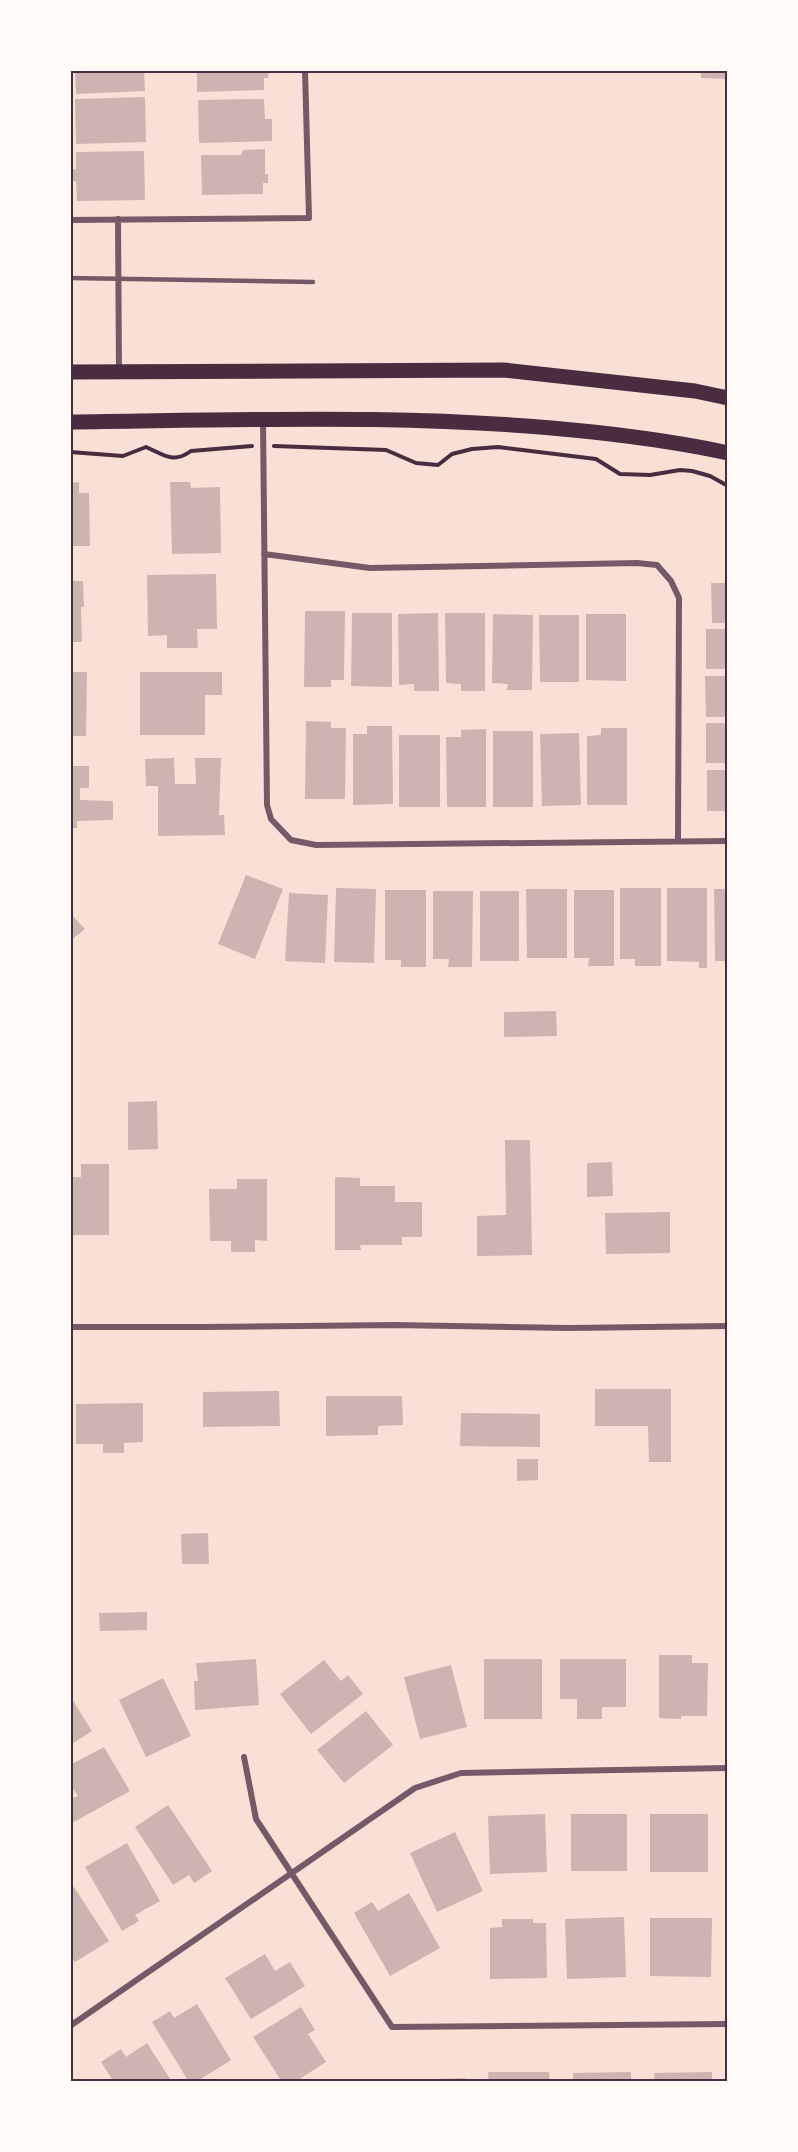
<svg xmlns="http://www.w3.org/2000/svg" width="798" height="2152" viewBox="0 0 798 2152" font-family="Manrope,sans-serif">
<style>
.building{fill:#ccb4b1}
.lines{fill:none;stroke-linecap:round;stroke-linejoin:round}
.path{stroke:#4a2c40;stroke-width:4}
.service{stroke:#755966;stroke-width:4.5}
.minor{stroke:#755966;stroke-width:6}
.primary{stroke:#4a2c40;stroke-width:15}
.neatline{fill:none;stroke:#4a2c40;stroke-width:2}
</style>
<rect width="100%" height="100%" fill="#f7e1d7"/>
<path class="building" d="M 75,70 L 144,70 L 145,91 L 76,94 Z
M 197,70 L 269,70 L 268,78 L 264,78 L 264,90 L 197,92 Z
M 701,70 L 728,70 L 728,79 L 701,78 Z
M 145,97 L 146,142 L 76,144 L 75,99 Z
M 264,99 L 265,119 L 272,119 L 272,141 L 199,143 L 198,100 Z
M 265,149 L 265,174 L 268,174 L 268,183 L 263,183 L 263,194 L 202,195 L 201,155 L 241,155 L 243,150 Z
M 144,151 L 145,200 L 77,201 L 76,181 L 72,181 L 72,169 L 76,169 L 76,152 Z
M 79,482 L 79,493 L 89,493 L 90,546 L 70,546 L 70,483 Z
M 170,482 L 190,482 L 191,488 L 220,487 L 221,553 L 172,554 Z
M 216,574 L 217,629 L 197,629 L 198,648 L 167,648 L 167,635 L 148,636 L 147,575 Z
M 70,581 L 83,581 L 84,607 L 81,607 L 82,642 L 70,642 Z
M 711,583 L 728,583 L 728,623 L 712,623 Z
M 305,611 L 345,611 L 344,680 L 331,680 L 331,687 L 304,687 Z
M 352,613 L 392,613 L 392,687 L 351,686 Z
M 438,613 L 439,691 L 414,691 L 414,684 L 399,685 L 398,614 Z
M 445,613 L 485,613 L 485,691 L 461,691 L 461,684 L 446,683 Z
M 493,614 L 533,615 L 532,690 L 507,690 L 508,684 L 492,683 Z
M 586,614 L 626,614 L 626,681 L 586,680 Z
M 539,615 L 579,615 L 579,682 L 540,682 Z
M 706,629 L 728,629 L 728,669 L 706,669 Z
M 70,672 L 87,672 L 86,736 L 70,736 Z
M 140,672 L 222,672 L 222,695 L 205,695 L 205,735 L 140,735 Z
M 705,676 L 728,676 L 728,717 L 706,717 Z
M 306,721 L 331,722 L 331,728 L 346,728 L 345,799 L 305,799 Z
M 706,723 L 728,723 L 728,763 L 706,763 Z
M 367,726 L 392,726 L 393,804 L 353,805 L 353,734 L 367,734 Z
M 601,728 L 627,728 L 627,805 L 587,805 L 587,736 L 601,735 Z
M 486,729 L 486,807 L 447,807 L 446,737 L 461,737 L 461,730 Z
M 493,731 L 533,731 L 533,807 L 493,807 Z
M 579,733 L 581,805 L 542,806 L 540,734 Z
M 399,735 L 440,735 L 440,807 L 399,807 Z
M 174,758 L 175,784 L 196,784 L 195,758 L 221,758 L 219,815 L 224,815 L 225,835 L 158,836 L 158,786 L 146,786 L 145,759 Z
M 70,766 L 89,766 L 89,788 L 80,788 L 80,800 L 113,801 L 113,820 L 77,821 L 77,828 L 70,828 Z
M 707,770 L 728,770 L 728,811 L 707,811 Z
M 246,875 L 283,889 L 255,959 L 218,944 Z
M 336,888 L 376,889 L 374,963 L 334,962 Z
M 620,888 L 661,888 L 661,966 L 635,966 L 635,959 L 620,959 Z
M 667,888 L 707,888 L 707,968 L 699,968 L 699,962 L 667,961 Z
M 526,889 L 567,889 L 567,958 L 527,958 Z
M 714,889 L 728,889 L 728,961 L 715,961 Z
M 385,890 L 426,890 L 426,967 L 401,967 L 401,960 L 385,960 Z
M 574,890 L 614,890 L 614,966 L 588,966 L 589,958 L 574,958 Z
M 433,891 L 473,891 L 472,967 L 448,967 L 449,959 L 433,959 Z
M 480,891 L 519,891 L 519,961 L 480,961 Z
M 289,893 L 328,895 L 325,963 L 285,961 Z
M 70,913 L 85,929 L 70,941 Z
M 556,1011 L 557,1036 L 504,1037 L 504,1012 Z
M 157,1101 L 158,1149 L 128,1150 L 128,1102 Z
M 505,1140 L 530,1140 L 532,1255 L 477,1256 L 477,1216 L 506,1215 Z
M 612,1162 L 613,1196 L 587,1197 L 587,1163 Z
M 81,1164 L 109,1164 L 109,1235 L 70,1235 L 70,1177 L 81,1177 Z
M 335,1177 L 360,1178 L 360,1186 L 395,1186 L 395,1202 L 422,1202 L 422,1237 L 402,1237 L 402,1245 L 360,1245 L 361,1250 L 335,1250 Z
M 237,1179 L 267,1179 L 267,1241 L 255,1240 L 255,1252 L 231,1252 L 231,1241 L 210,1241 L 209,1189 L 237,1189 Z
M 670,1212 L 670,1253 L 606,1254 L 605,1213 Z
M 595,1389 L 671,1389 L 671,1462 L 649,1462 L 648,1426 L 595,1426 Z
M 279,1391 L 280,1426 L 203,1427 L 203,1392 Z
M 326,1396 L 402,1396 L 403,1425 L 378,1426 L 378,1435 L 326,1436 Z
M 143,1403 L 143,1442 L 124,1443 L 124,1453 L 103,1453 L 103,1444 L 76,1444 L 76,1404 Z
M 461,1413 L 540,1414 L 540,1447 L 460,1446 Z
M 517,1459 L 538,1459 L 538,1480 L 517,1481 Z
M 208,1533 L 209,1564 L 182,1564 L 181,1534 Z
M 147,1612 L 147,1630 L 100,1631 L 99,1613 Z
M 659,1655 L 692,1655 L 692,1663 L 708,1663 L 707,1716 L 681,1716 L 681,1719 L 659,1718 Z
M 256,1659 L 259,1705 L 195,1710 L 194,1681 L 198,1681 L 196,1663 Z
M 484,1659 L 542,1659 L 542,1719 L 484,1719 Z
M 560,1659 L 626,1659 L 626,1707 L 602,1707 L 602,1719 L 577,1719 L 577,1699 L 560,1699 Z
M 324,1660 L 341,1681 L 348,1675 L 363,1694 L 311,1734 L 280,1694 Z
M 451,1665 L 467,1727 L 420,1739 L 404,1677 Z
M 163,1678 L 191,1736 L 146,1757 L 119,1700 Z
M 70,1696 L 92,1731 L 70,1745 Z
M 366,1711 L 393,1745 L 344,1783 L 317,1750 Z
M 104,1747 L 130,1791 L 70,1824 L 70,1799 L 78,1796 L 70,1785 L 70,1765 Z
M 168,1805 L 212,1871 L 194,1883 L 189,1875 L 173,1885 L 135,1827 Z
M 545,1814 L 547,1872 L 490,1874 L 488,1816 Z
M 571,1814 L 627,1814 L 627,1871 L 571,1871 Z
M 650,1814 L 708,1814 L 708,1872 L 650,1872 Z
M 455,1832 L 483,1891 L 437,1912 L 410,1853 Z
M 127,1843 L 160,1901 L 135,1915 L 139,1921 L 122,1931 L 85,1867 Z
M 74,1887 L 109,1941 L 75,1962 L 70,1955 L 70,1889 Z
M 409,1893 L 440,1948 L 390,1976 L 354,1913 L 372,1902 L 378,1911 Z
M 624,1917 L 626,1977 L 567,1979 L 565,1919 Z
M 650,1918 L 712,1918 L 711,1977 L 650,1976 Z
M 502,1919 L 533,1919 L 533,1923 L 546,1923 L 547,1978 L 490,1979 L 490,1928 L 502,1927 Z
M 265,1954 L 275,1971 L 290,1962 L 305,1986 L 251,2019 L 225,1978 Z
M 197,2004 L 231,2060 L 196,2082 L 189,2082 L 152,2022 L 170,2011 L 174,2018 Z
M 301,2007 L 315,2030 L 308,2034 L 326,2062 L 295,2082 L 282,2082 L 253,2037 Z
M 147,2043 L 172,2082 L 114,2082 L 101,2062 L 121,2049 L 126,2057 Z
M 488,2072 L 549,2072 L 550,2082 L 489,2082 Z
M 631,2072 L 631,2082 L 573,2082 L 573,2073 Z
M 712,2072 L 712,2082 L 655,2082 L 654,2073 Z
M 465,2078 L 465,2082 L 439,2082 L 439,2079 Z"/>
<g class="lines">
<path class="path" d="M 274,446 L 386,450 L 416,463 L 438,465 L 452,454 L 472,449 L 498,447 L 596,459 L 620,474 L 650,475 L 680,470 L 692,471 L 710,476 L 728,486
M 70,452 L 123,456 L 146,447 C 164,455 173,464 191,451 L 252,446"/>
<path class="service" d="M 70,278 L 313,282"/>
<path class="minor" d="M 118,219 L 119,372
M 70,220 L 309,218 L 305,70
M 263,420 L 267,805 L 271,819 L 291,840 L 316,845 L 728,841
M 264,554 L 370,568 L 637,563 L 657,565 L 671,581 L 679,598 L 678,840
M 70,1327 L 204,1327 L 395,1325 L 569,1328 L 728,1326
M 244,1757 L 256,1819 L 392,2027 L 728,2024
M 70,2026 L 415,1788 L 461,1773 L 728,1768"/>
<path class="primary" d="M 70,372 L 504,370 L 695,391 L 728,398
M 70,422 C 245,420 419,413 593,432 C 638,437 683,443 728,453"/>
</g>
<rect width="798" height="2152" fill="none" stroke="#fffaf5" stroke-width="144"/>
<rect x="72" y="72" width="654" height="2008" class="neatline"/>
</svg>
